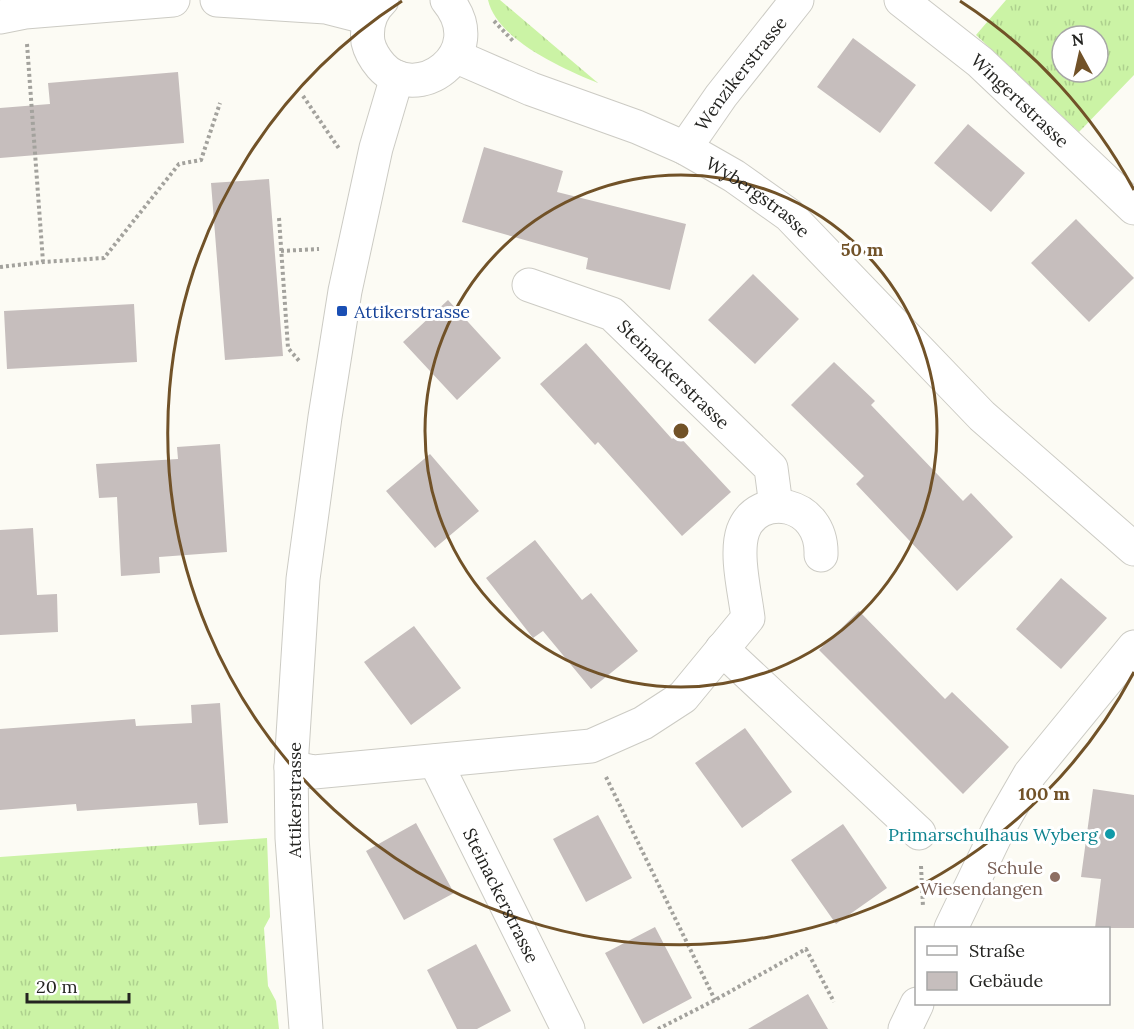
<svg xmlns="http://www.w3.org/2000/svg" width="1134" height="1029" viewBox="0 0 1134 1029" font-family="Lora,serif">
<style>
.grass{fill:url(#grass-tufts);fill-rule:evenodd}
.building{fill:#c6bebd}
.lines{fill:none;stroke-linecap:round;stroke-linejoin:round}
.street-casing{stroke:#cccbc4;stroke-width:35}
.path{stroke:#a3a29d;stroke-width:4;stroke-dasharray:3 3;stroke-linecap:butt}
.street{stroke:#fff;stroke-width:33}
.ring{fill:none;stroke:#715228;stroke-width:3}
.transit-dot{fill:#1a4fb4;stroke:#fff;stroke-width:2}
.culture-dot{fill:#0f9aa8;stroke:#fff;stroke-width:2}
.education-dot{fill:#8d6e63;stroke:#fff;stroke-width:2}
.labels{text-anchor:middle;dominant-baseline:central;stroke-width:6;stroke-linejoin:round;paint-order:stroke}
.street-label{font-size:18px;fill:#242421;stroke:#fff}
.transit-label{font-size:18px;fill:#164399;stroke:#fff;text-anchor:start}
.culture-label{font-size:18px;fill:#0d838f;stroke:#fff;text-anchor:end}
.education-label{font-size:18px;fill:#785e54;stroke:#fff;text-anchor:end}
.centre{fill:#715228;stroke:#fff;stroke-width:3}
.ring-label{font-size:18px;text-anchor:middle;font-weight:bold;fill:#715228;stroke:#fff;stroke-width:6;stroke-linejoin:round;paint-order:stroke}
</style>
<defs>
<pattern id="grass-tufts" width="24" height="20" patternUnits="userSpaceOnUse" patternTransform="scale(1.5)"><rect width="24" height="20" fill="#cbf3a5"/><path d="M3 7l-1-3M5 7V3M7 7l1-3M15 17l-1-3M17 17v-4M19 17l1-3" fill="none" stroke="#aed08e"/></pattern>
</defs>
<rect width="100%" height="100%" fill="#fcfbf4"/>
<path class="grass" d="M 488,0 L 500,0 L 598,83 C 564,69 497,40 488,0 Z
M 1006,0 L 1134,0 L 1134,75 L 1079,132 L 976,35 ZM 1062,36 L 1098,36 L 1098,72 L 1062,72 Z
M 267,838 L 270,917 L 264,928 L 268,986 L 276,1001 L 279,1029 L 0,1029 L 0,857 Z"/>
<path class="building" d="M 853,38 L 916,85 L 880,133 L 817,87 Z
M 178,72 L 184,143 L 0,158 L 0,108 L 50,104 L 48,83 Z
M 968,124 L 1025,173 L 991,212 L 934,163 Z
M 484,147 L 563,171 L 557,192 L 686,224 L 670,290 L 586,269 L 588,258 L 462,222 Z
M 269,179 L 283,356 L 225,360 L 211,183 Z
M 1076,219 L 1134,278 L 1089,322 L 1031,263 Z
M 753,274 L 799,319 L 755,364 L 708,320 Z
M 448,300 L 501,358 L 457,400 L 403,342 Z
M 134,304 L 137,362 L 7,369 L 4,311 Z
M 586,343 L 672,439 L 677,434 L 731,492 L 682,536 L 598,442 L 595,445 L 540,384 Z
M 834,362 L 875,401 L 871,405 L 963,501 L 971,493 L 1013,537 L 957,591 L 856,484 L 864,476 L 791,405 Z
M 220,444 L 227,552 L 159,557 L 160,573 L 121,576 L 117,497 L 99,498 L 96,464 L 178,459 L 177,447 Z
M 430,454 L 479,511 L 435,548 L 386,491 Z
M 33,528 L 37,595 L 57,594 L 58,632 L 0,635 L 0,530 Z
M 535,540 L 582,600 L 591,593 L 638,651 L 591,689 L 543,631 L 533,638 L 486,578 Z
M 1061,578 L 1107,618 L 1061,669 L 1016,629 Z
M 859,611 L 945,699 L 952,692 L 1009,747 L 963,794 L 819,650 Z
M 414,626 L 461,688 L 411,725 L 364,662 Z
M 220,703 L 228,823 L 199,825 L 197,803 L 77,811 L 76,804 L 0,810 L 0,729 L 135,719 L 136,726 L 192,723 L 191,705 Z
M 745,728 L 792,792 L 742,828 L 695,763 Z
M 1093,789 L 1134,795 L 1134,928 L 1095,928 L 1101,879 L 1081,877 Z
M 598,815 L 632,878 L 586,902 L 553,839 Z
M 416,823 L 454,893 L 404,920 L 366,851 Z
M 843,824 L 887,888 L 836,924 L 791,860 Z
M 655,927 L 692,998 L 643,1024 L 605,953 Z
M 476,944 L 511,1011 L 477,1029 L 457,1029 L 427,970 Z
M 808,994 L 828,1029 L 748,1029 Z"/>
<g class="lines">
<defs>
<g id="street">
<path d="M 217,0 L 326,7 L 369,18"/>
<path d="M 382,0 C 370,11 366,27 368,42 C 370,51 375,59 381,66 C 416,106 492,54 447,0"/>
<path id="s1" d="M 901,0 L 980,62 L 1134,208"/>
<path d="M 0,17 L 25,12 L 173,0"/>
<path id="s2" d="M 455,56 L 531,89 L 637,127 L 685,148 L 734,176 L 789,215 L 982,416 L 1134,549"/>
<path id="s3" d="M 685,148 L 721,96 L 797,0"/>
<path id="s4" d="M 529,285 L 612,314 L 771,468 L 776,506"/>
<path d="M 722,649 L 919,833"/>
<path id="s5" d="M 435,761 L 568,1029"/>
<path d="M 291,767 L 314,772 L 591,746 L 643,723 L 683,697 L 748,618 C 745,593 735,554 743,531 C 758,490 823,501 821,555"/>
<path d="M 951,928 L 1000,826 L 1030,774 L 1134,647"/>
<path d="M 306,1029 L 292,838 L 291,767 L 303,579 L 325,417 L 345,291 L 376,148 L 397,77"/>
<path d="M 905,1029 L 917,1004"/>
</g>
</defs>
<use href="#street" class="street-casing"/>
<path class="path" d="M 494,21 L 514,42
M 27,44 L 43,262
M 303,96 L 340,150
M 279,218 L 288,348 L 300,362
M 281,251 L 319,249
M 0,267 L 43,262 L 104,258 L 179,164 L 201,160 L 220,103
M 606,777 L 715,1000
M 921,866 L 923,907
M 658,1029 L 715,1000 L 806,949 L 834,1002"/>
<use href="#street" class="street"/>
</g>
<g class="ring">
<circle cx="681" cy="431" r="256"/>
<path d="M1134 672A513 513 0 1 1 402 1M960 1A513 513 0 0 1 1134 190"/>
</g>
<rect class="transit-dot" x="336" y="305" width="12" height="12" rx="3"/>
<circle class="culture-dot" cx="1110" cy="834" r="6"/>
<circle class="education-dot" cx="1055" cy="877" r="6"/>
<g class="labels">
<g class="street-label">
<text stroke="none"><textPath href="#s3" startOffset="93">Wenzikerstrasse</textPath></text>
<text stroke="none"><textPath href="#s1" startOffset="156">Wingertstrasse</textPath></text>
<text stroke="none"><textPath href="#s2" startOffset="336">Wybergstrasse</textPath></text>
<text stroke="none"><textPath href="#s4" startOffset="174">Steinackerstrasse</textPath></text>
<text transform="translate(294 800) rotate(-90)">Attikerstrasse</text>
<text stroke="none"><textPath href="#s5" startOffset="150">Steinackerstrasse</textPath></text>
</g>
<g class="transit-label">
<text x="354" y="311">Attikerstrasse</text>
</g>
<g class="culture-label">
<text x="1098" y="834">Primarschulhaus Wyberg</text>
</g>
<g class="education-label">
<text x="1043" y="867">Schule<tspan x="1043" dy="21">Wiesendangen</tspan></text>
</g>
</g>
<circle cx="681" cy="431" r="9" class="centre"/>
<g class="ring-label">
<text x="862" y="256">50 m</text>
<text x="1044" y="800">100 m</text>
</g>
<rect x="915" y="927" width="195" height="78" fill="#ffffff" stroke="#a7a7a6" stroke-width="1.5"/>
<rect x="927" y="946" width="30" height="9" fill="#ffffff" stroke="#a7a7a6" stroke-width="1.5"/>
<text x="969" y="957" font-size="18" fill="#242421">Straße</text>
<rect x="927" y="972" width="30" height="18" fill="#c6bebd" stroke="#a7a7a6" stroke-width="1.5"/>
<text x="969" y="987" font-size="18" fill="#242421">Gebäude</text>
<g transform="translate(1080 54) rotate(352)"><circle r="28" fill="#ffffff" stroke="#a7a7a6" stroke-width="1.5"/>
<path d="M0-4.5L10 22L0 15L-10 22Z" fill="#715228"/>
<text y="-9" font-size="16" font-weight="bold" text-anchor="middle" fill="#242421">N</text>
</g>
<path d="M27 993v9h102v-9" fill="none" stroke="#242421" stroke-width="3"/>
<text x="36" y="993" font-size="18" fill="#242421" stroke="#ffffff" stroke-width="4.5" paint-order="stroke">20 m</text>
</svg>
